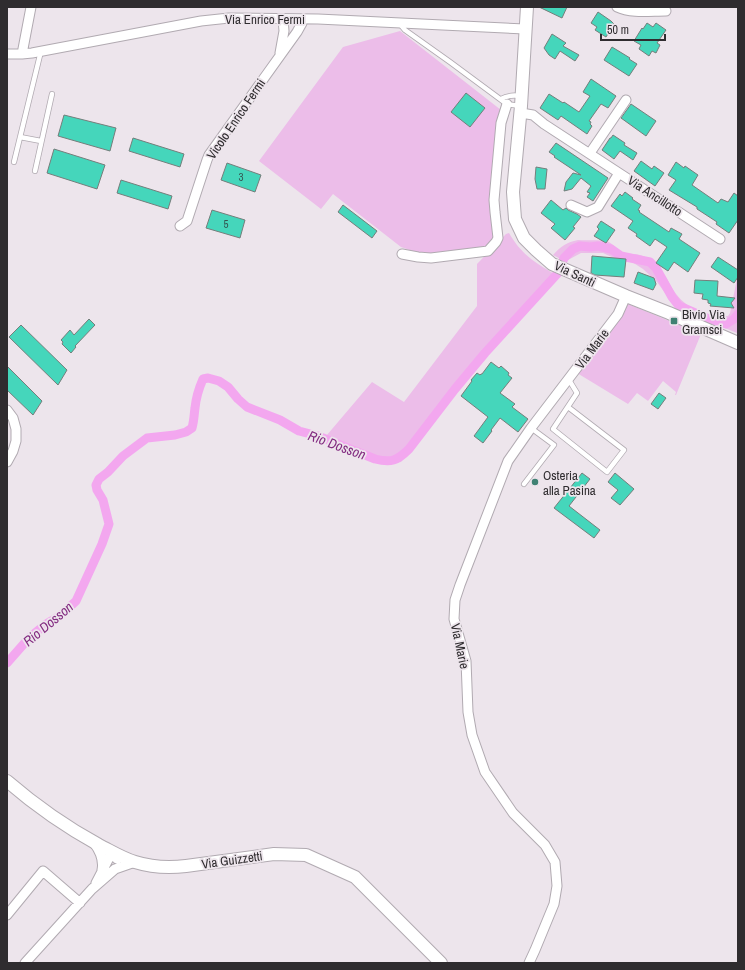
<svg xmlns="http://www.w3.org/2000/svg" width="745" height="970" viewBox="0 0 745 970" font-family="'Archivo Narrow',sans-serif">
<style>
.green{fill:#ecbde9}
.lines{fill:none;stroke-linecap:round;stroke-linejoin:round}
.canal{stroke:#f3a7ef;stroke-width:9}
.building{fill:#45d6bb;stroke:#747e7b}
.lane-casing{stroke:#b1aab1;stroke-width:6}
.street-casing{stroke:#b1aab1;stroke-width:11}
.secondary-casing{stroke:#b1aab1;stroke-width:14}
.lane{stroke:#fff;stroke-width:4.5}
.street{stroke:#fff;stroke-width:9}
.secondary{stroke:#fff;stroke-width:12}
.poi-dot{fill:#3f8173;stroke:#ede5ec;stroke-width:1.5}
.labels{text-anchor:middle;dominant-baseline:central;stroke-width:3.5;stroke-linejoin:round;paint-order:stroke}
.number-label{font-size:11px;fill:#345652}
.street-label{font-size:13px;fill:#2f2c2f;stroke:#ede5ec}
.poi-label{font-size:13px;fill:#2f2c2f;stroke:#ede5ec;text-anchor:start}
.water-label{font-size:14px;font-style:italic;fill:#832c81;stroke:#ede5ec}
</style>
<rect width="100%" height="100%" fill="#ede5ec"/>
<path class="green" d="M 400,31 L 501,110 L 495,239 L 487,251 L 424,255 L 401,247 L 333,194 L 321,209 L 259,161 L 343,47 Z
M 509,233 C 522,255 534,262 556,275 L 502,340 L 485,357 L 455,394 L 430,428 L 401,462 L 382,464 L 321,442 L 372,382 L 404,402 L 477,306 L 477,264 L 506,234 Z
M 578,240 C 587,241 600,239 609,242 C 614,245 618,251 624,253 C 626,254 630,254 633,254 C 640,254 647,257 653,262 C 664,271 667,280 674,291 C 686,309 707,318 728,316 L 730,313 L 738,274 L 737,333 L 676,308 L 657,282 L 643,269 L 632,262 L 616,259 L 603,253 L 581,253 L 568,260 L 566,262 L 553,255 C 560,247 567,242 578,240 Z
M 628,304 L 701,334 L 676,395 L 675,395 L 676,392 L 663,381 L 648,401 L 637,393 L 628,404 L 577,373 Z"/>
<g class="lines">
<path class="canal" d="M 7,663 L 29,638 L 46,624 L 61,615 L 76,601 L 102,544 L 109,524 L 103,500 L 97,490 L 96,485 L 99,479 L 108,472 L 123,456 L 147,438 L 175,435 L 186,432 L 192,428 C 194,421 194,415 195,408 C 196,398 199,388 203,379 L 208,378 L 219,381 L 228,387 L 238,399 L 247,407 L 280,420 L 299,431 L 318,436 L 375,459 C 391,463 397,461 409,449 L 455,389 L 485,353 L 558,273 L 564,258 L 573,249 L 580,246 L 590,247 L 598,246 L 611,249 L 621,256 L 650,262 L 656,268 L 672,297 L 679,306 L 709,319 L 726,324 L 734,319 L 738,314"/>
</g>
<path class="building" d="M 539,7 L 567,7 L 562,18 Z
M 598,12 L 611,21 L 614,24 L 606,37 L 595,30 L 597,27 L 591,23 Z
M 647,23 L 653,27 L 656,23 L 666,30 L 657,43 L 660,45 L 656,53 L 652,51 L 649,56 L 639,49 L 641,45 L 634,41 L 642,28 L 643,29 Z
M 552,34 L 566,43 L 563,46 L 579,55 L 575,61 L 560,51 L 555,59 L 549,55 L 544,48 Z
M 612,47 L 630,58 L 629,59 L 637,64 L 629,76 L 604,60 Z
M 591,79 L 616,96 L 608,108 L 601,104 L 589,121 L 591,122 L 590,124 L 592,126 L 587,134 L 561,116 L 558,120 L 540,108 L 549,94 L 563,103 L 564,102 L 579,112 L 590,96 L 583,92 Z
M 466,93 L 485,108 L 470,127 L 451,112 Z
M 631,104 L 656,121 L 646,136 L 621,118 Z
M 64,115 L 116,128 L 110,151 L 58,136 Z
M 613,135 L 625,143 L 624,145 L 637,153 L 633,160 L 620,151 L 614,159 L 602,150 L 610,138 L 611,138 Z
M 133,138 L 184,154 L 180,167 L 129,151 Z
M 556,143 L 608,178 L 593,201 L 587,197 L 590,193 L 587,192 L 591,186 L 581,178 L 572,189 L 564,191 L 566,182 L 573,173 L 581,175 L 554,157 L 555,156 L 549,152 Z
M 54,149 L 105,165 L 97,189 L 47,173 Z
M 641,161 L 652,169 L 654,166 L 664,173 L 655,186 L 634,171 Z
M 676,162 L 684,168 L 685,166 L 698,175 L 692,185 L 718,203 L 721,199 L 728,202 L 734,193 L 738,196 L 738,220 L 729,233 L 716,224 L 717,222 L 697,209 L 697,207 L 669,190 L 676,180 L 668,175 Z
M 227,163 L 261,175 L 255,192 L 221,180 Z
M 536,167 L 547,169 L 545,189 L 537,189 L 535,179 Z
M 121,180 L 172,196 L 168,209 L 117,193 Z
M 625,192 L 633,198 L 632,199 L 641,205 L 638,210 L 640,211 L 639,212 L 669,232 L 671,228 L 682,234 L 679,239 L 700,253 L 688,272 L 674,262 L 668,271 L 656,263 L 667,247 L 655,239 L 650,246 L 636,236 L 637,234 L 628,228 L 633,221 L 611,206 L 620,194 L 622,196 Z
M 551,200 L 563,210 L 566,208 L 568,210 L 577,214 L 581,217 L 573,227 L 575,228 L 565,240 L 551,228 L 555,224 L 541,213 Z
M 343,205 L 377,231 L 372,238 L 338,212 Z
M 212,210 L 245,220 L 240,238 L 206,228 Z
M 601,221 L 615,230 L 606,243 L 594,236 L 599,229 L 597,227 Z
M 592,256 L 626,259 L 624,277 L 595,275 L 591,273 Z
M 718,257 L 738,270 L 738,277 L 734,283 L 711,267 Z
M 638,272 L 654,278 L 656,284 L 653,290 L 634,283 Z
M 695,280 L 718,281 L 717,296 L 735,298 L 731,303 L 734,308 L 710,306 L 711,304 L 708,303 L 708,300 L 702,299 L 703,294 L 694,293 Z
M 89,319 L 95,325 L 75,346 L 76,347 L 71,353 L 62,344 L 63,342 L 61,340 L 70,330 L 74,335 Z
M 21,325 L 67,370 L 58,385 L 9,337 Z
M 491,362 L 499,368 L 501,366 L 509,373 L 508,375 L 512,378 L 500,393 L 515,404 L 512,407 L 528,419 L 518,432 L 500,418 L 491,430 L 492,431 L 483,443 L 474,436 L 488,417 L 461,396 L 472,381 L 471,380 L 477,373 L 480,375 L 481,374 L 482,374 Z
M 7,366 L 42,401 L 33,415 L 7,390 Z
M 659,393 L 666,398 L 658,409 L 651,404 Z
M 582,473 L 590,479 L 569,506 L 600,530 L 594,538 L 554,508 Z
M 615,473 L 634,489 L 620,505 L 611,498 L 618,490 L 608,482 Z"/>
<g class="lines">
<defs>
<path id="lane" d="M 400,24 L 405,30 L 450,62 L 504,102 L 507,104 L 520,106
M 501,99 C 508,95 513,95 520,96
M 20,137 L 41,141
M 14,162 L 41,51
M 35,171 L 52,94
M 568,407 L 624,450 L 607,472 L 553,429 L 577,393 L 569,380
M 524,484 L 554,445 L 531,428"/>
<path id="street" d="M 617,7 C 632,14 650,11 666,11
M 280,53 L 284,31 L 283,19
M 7,54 L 22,54 L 32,53 L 201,21 L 229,18 L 318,19 L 525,29
M 22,54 L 31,7
M 521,113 L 533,115 L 544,124 L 720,239
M 590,153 L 626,100
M 571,205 L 587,212 L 598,207 L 619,173
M 180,226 L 187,221 L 207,160 L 209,155 L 297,32 L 302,23 L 302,19
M 402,254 L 418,257 L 431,258 L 488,251 L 496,242 L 498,238 L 495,212 L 494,200 L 501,123 L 507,104
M 7,410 L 13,418 L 16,429 L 16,441 L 13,451 L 7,462
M 94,843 C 100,851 104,860 102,870
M 96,883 L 109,858 L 116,854 L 117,859
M 7,915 L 43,871 L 80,903
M 25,963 L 92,889 L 115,869 L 135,862
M 529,963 L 535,950 L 554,904 L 557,886 L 555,862 L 545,845 L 513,813 L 485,772 L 472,735 L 468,712 L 466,661 L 454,619 L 455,600 L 460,585 L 508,461 L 531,428 L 618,314 L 626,296"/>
<path id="secondary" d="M 527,7 L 521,106 L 513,192 L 515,219 L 524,238 L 536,250 L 552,264 L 626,296 L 669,313 L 738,343
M 7,781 C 36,806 66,827 99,845 C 111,851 122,858 135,862 C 151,867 169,868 186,866 L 274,854 L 306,855 L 355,877 L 441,963"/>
</defs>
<use href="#lane" class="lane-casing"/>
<use href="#street" class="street-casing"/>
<use href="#secondary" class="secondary-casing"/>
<use href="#lane" class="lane"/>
<use href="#street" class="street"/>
<use href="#secondary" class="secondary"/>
</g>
<g class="poi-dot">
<rect x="670" y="317" width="8" height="8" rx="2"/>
<circle cx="535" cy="482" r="4"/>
</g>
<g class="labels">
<g class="number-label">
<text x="241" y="177">3</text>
<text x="226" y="224">5</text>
</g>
<g class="street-label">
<text x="265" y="19">Via Enrico Fermi</text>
<text transform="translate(236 119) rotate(-56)">Vicolo Enrico Fermi</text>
<text transform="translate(655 196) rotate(33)">Via Ancillotto</text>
<text transform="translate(575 274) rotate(25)">Via Santi</text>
<text transform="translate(592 349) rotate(-53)">Via Marie</text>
<text transform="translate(460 646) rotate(78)">Via Marie</text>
<text transform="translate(232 860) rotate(-8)">Via Guizzetti</text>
</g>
<g class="poi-label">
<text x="682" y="314">Bivio Via<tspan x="682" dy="15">Gramsci</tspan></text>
<text x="543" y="475">Osteria<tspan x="543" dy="15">alla Pasina</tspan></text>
</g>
<g class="water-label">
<text transform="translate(337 445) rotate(20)">Rio Dosson</text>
<text transform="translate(48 624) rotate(-40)">Rio Dosson</text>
</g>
</g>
<rect width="745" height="970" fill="none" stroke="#2f2c2f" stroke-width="16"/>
<path d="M601 34v6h64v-6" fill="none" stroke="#2f2c2f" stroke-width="2"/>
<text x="607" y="34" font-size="12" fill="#2f2c2f" stroke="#ede5ec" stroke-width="3" paint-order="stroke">50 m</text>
</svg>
